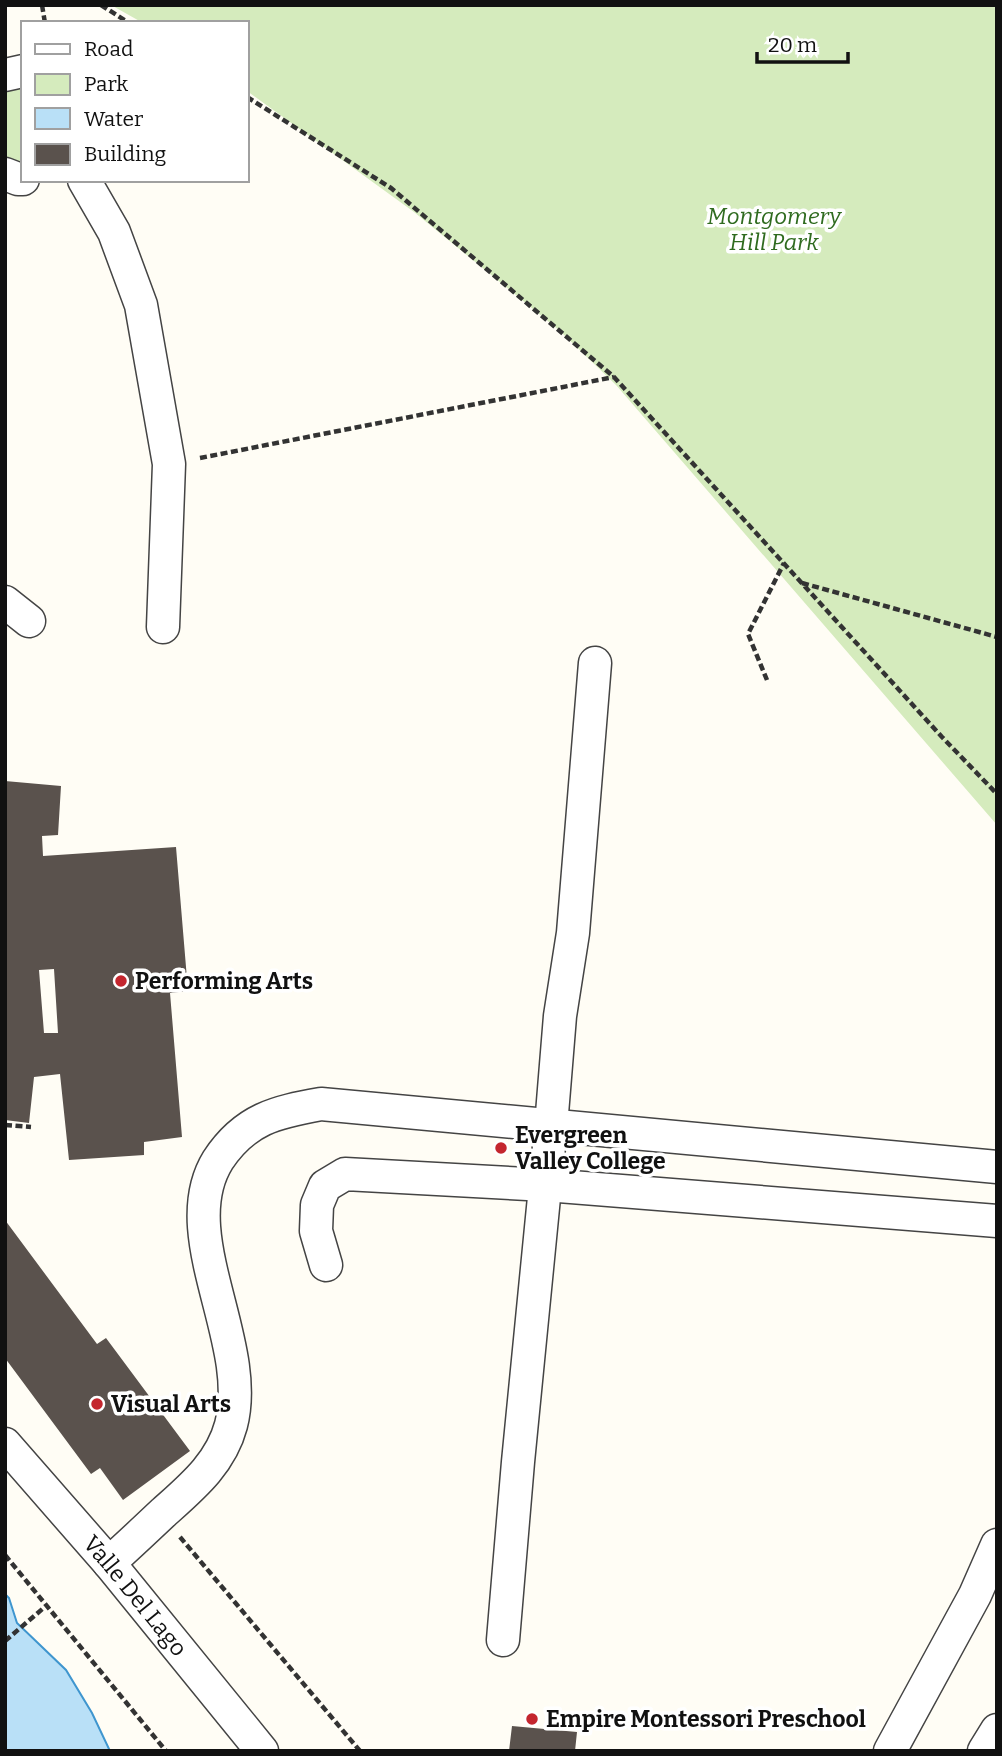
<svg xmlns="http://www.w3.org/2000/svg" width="1002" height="1756" viewBox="0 0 1002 1756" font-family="Bitter,serif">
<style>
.green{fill:#d5ebbd}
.water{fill:#b9e0f7;stroke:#3f96cf;stroke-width:2}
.building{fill:#5a524d;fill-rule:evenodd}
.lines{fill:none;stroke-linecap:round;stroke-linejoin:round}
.minor-casing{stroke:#444;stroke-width:35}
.path{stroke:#333;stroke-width:4.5;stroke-dasharray:7 3.5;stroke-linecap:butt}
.minor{stroke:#fff;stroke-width:32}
.poi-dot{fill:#c4262e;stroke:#fff;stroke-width:2.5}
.labels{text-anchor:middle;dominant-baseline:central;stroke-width:7;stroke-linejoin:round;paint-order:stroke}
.park-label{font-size:23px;font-style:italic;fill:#2f6b1f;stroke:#fff}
.poi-label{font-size:23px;font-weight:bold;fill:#111;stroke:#fff;text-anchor:start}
.street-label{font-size:23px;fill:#111;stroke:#fff}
</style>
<rect width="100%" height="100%" fill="#fffdf5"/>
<path class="green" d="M 111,5 L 997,5 L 997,825 L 616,385 L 560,331 L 414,212 L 247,91 L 247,23 L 143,23 Z
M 23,84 L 23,166 L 5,160 L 5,89 Z"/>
<path class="water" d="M 5,1594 L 9,1598 L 17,1623 L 66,1670 L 92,1713 L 110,1751 L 5,1751 Z"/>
<path class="building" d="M 5,781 L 61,786 L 58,835 L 42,836 L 43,856 L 176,847 L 188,991 L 170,993 L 182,1137 L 144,1142 L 144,1155 L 69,1160 L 60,1074 L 34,1077 L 29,1123 L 5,1120 ZM 54,969 L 58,1033 L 44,1033 L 39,970 Z
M 5,1220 L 97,1344 L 106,1338 L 190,1451 L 123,1500 L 100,1468 L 91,1474 L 5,1358 Z
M 512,1726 L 577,1732 L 575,1751 L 509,1751 Z"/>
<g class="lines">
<defs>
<g id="minor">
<path d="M 5,75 L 23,71"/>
<path d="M 5,174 L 18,179 L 23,179"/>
<path d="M 84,180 L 114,232 L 141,305 L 169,464 L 163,627"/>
<path d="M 5,602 L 29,621"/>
<path d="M 326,1265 L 316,1231 L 317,1205 L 325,1186 L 345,1174 L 546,1185 L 997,1221"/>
<path id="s1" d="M 5,1444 L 109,1563 L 262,1751"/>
<path d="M 109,1563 C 128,1546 146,1529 164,1512 C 192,1487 221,1463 231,1425 C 253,1341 172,1234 218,1160 C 245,1119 276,1112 321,1104 L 997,1167"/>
<path d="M 503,1640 L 518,1462 L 551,1126 L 560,1016 L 573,933 L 595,663"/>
<path d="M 890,1751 L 975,1595 L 997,1545"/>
<path d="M 984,1751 L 997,1730"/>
</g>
</defs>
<use href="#minor" class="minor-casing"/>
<path class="path" d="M 42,5 L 45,23
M 101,5 L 129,23
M 247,97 L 391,188 L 614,377 L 942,737 L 997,794
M 200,458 L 614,377
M 802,583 L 997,637
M 767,680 L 748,634 L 784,563
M 5,1125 L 31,1127
M 180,1537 L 360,1751
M 5,1555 L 166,1751
M 5,1641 L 47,1605"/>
<use href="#minor" class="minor"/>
</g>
<g class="poi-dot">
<circle cx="121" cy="981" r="7"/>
<circle cx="501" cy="1148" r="7"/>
<circle cx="97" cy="1404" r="7"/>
<circle cx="532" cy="1719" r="7"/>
</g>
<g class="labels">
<g class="park-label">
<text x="774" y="216">Montgomery<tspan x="774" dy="26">Hill Park</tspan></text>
</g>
<g class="poi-label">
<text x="135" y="981">Performing Arts</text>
<text x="515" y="1135">Evergreen<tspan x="515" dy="26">Valley College</tspan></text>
<text x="111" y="1404">Visual Arts</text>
<text x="546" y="1719">Empire Montessori Preschool</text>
</g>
<g class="street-label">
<text stroke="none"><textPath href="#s1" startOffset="200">Valle Del Lago</textPath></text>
</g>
</g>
<rect width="1002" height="1756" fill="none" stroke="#111111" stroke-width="14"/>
<rect x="21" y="21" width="228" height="161" fill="#ffffff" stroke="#a0a0a0" stroke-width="2"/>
<rect x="35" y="44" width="35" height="10" fill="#ffffff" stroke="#a0a0a0" stroke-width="2"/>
<text x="84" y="56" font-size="21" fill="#111111">Road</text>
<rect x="35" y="74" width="35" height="21" fill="#d5ebbd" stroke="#a0a0a0" stroke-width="2"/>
<text x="84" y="91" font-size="21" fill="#111111">Park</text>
<rect x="35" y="108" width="35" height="21" fill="#b9e0f7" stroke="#a0a0a0" stroke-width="2"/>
<text x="84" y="126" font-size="21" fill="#111111">Water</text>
<rect x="35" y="144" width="35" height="21" fill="#5a524d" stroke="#a0a0a0" stroke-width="2"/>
<text x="84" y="161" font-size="21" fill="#111111">Building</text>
<path d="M757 52v10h91v-10" fill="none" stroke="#111111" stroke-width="3.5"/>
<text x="768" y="52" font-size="21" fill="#111111" stroke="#ffffff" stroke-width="5" paint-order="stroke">20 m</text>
</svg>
